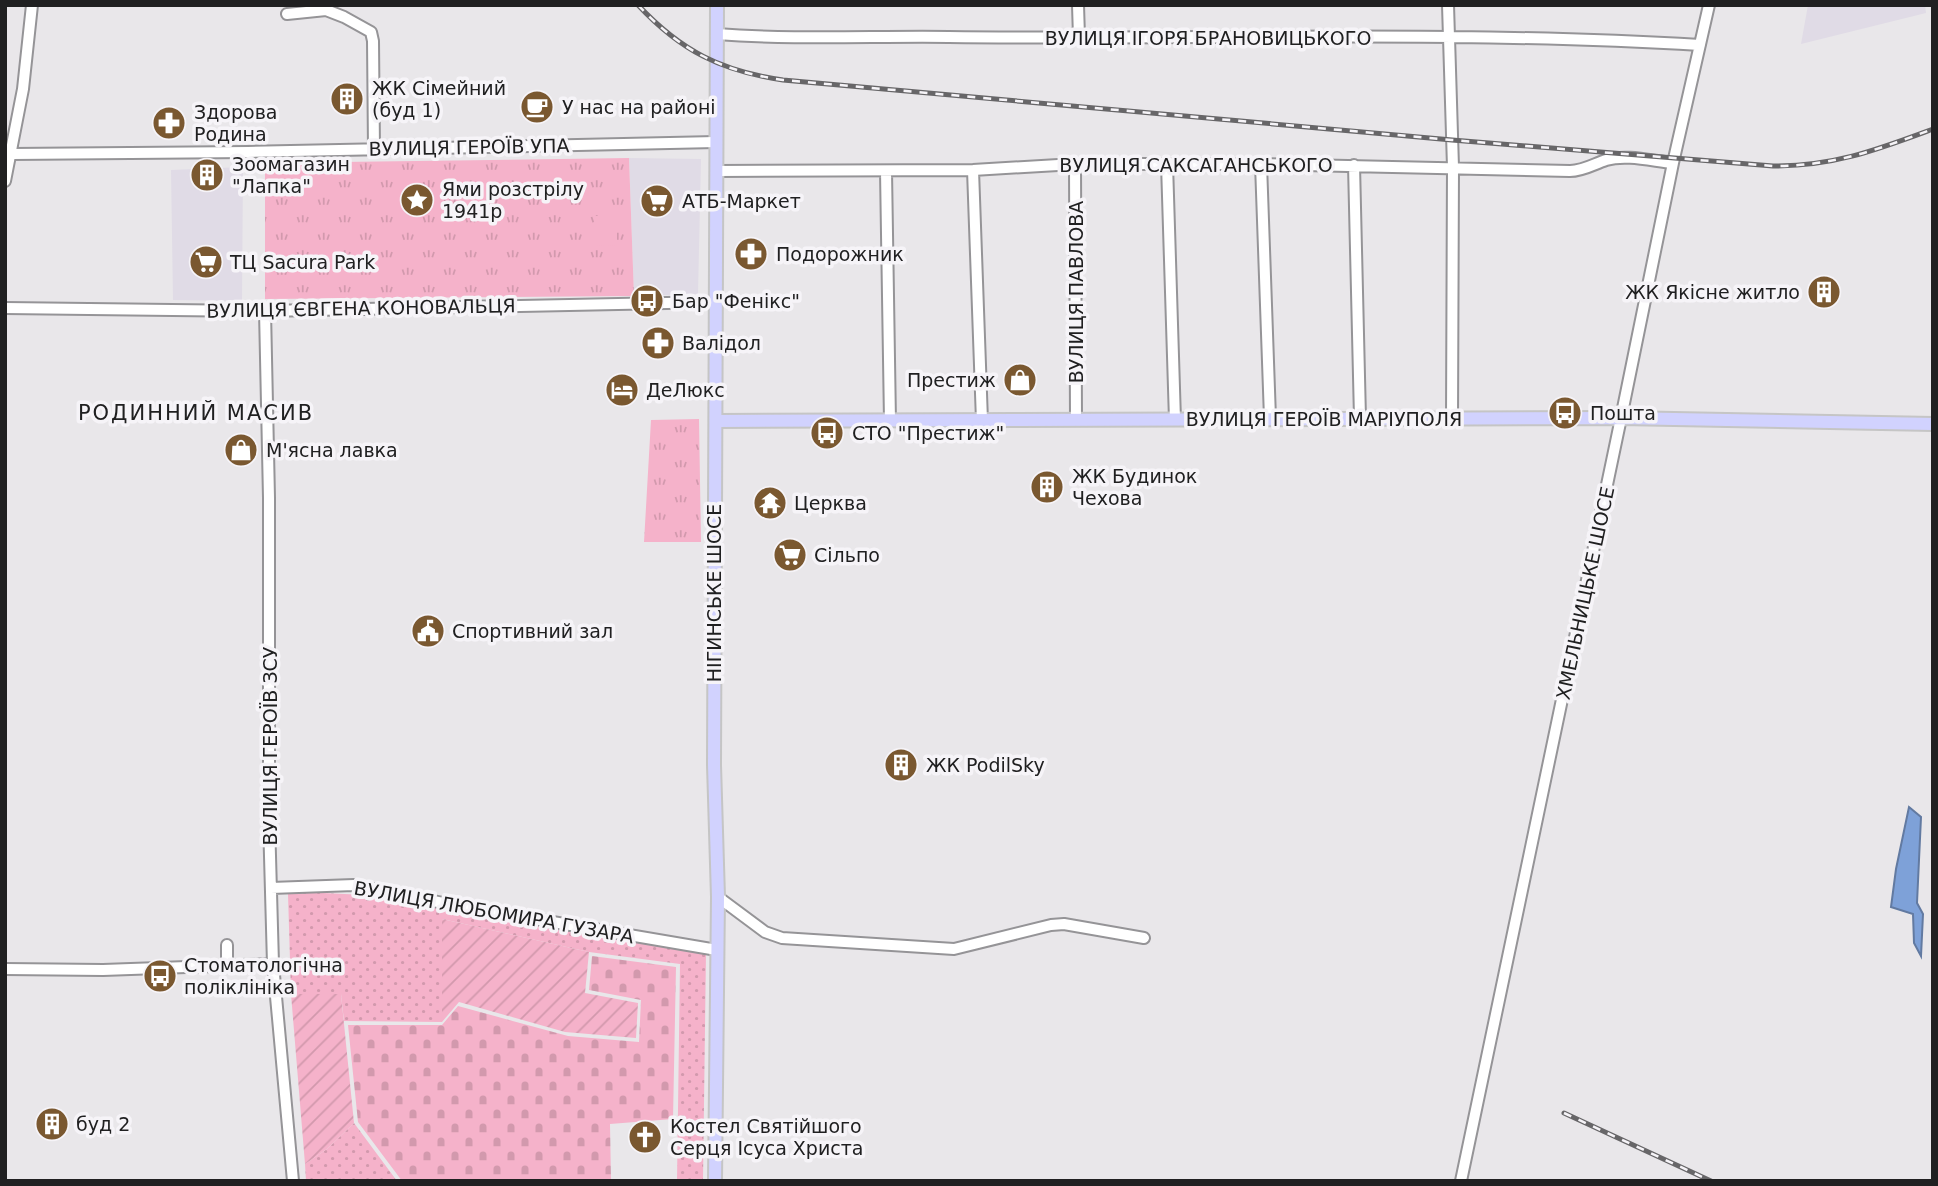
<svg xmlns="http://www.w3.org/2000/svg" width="1938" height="1186" viewBox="0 0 1938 1186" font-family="'DejaVu Sans',sans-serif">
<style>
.built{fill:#e0dbe6}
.grass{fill:url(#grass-dots)}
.cemetery{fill:url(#cemetery-stones)}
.park{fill:url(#park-tufts)}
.garden{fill:url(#garden-furrows)}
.pitch{fill:#f5b2ca}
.water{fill:#7ea1d8;stroke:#627aa1;stroke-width:2}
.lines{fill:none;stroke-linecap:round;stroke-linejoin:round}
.minor-casing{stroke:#959497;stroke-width:14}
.major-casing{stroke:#c5c5c5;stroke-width:16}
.minor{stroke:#fff;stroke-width:10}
.major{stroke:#d1d2fe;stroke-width:12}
.rail-casing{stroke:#676668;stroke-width:5}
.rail{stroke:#f6f4f8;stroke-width:2.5;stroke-dasharray:8;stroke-linecap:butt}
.labels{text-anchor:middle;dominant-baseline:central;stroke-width:7;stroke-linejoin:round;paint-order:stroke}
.street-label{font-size:19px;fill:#202021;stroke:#f6f4f8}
.poi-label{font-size:19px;fill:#202021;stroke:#f6f4f8;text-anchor:start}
.neighbourhood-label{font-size:21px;letter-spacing:2px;fill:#202021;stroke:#f6f4f8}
</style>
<defs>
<pattern id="grass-dots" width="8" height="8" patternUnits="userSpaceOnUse" patternTransform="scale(1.75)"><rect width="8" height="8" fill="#f5b2ca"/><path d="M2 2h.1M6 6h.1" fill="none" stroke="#d299ad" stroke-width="1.8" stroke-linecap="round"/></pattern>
<pattern id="cemetery-stones" width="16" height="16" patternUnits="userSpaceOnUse" patternTransform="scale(1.75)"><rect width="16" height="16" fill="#f5b2ca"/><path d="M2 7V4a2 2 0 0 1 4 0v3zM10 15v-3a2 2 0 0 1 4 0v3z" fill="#d299ad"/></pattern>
<pattern id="park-tufts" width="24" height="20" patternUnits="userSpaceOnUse" patternTransform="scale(1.75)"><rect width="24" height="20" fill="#f5b2ca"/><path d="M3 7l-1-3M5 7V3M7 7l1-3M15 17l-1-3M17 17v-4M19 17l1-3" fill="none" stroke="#d299ad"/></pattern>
<pattern id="garden-furrows" width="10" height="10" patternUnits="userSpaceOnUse" patternTransform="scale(1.75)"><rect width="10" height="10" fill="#f5b2ca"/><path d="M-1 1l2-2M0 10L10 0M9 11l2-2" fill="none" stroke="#d299ad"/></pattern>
</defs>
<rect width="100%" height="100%" fill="#e9e7ea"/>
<path class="built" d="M 1808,5 L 1925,5 L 1926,13 L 1801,44 Z
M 629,158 L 701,159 L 698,294 L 634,296 Z
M 243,167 L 242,301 L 173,300 L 171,170 Z"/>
<path class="grass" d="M 302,892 L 366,895 L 706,952 L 703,1181 L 677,1181 L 680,964 L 589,952 L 442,919 L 442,1022 L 344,1021 L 341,994 L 291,994 L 288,894 Z
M 354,1123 L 397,1181 L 306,1181 L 305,1164 L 327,1149 Z"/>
<path class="cemetery" d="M 592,956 L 676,967 L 673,1119 L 610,1124 L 611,1181 L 402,1181 L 358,1122 L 348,1025 L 442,1025 L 458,1006 L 568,1036 L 639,1042 L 641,1000 L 589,990 Z"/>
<path class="park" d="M 629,158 L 634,296 L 265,299 L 265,163 Z
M 699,419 L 701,542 L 644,542 L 651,420 Z"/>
<path class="garden" d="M 442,919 L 589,952 L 585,993 L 638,1003 L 636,1038 L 565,1032 L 459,1002 L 442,1022 Z
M 291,994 L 341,994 L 354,1123 L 327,1149 L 305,1164 Z"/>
<path class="pitch" d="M 595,216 L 617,216 L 617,245 L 595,246 Z"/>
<path class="water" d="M 1909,807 L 1921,817 L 1917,903 L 1923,914 L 1921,956 L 1914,943 L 1913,914 L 1891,907 L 1896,869 Z"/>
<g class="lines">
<defs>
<path id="minor" d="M 1078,5 L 1079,37
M 1448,5 L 1453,167 L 1452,419
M 287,14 L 326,10 L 344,17 L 371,32 L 373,41 L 374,150
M 717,34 C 794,40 872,36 949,37 C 1199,40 1450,30 1700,45
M 12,154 L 248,152 L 716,142
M 1075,164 L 1076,420
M 1167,164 L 1175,420
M 1261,164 L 1270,418
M 1354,165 L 1360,418
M 973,170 L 982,421
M 716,171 L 973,170 L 1075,164 L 1261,164 L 1570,171 C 1583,171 1594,164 1606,160 C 1626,154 1652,161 1673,163
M 886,171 L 890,421
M 5,181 L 23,89 L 32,5
M 5,308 L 265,311 L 716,302
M 265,311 L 269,498 L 269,820 L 273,964 L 293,1181
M 271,888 L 354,885 L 453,905 L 717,950
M 718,897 L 765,932 L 782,938 L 954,949 L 1051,925 L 1064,924 L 1144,938
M 227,945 L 227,966
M 5,969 L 103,970 L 273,964
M 1461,1181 L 1621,418 L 1673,163 L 1709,5"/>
<path id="major" d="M 716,421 L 1621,418 L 1933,424
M 715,1181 L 718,897 L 714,765 L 717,5"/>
</defs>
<use href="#minor" class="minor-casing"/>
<use href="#major" class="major-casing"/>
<use href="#minor" class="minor"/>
<use href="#major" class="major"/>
<defs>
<path id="rail" d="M 638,5 C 681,51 721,71 783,80 L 1452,140 L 1773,166 C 1835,166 1876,150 1933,129
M 1564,1113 L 1711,1181"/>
</defs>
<use href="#rail" class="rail-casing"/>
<use href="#rail" class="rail"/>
</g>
<defs>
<symbol id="building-disc" viewBox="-11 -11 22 22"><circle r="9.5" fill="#7a5830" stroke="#f6f4f8"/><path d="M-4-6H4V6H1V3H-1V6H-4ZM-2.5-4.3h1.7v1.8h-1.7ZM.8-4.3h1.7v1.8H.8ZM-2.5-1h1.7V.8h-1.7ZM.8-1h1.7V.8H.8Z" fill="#fff"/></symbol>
<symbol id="cafe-disc" viewBox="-11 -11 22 22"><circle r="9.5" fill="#7a5830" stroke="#f6f4f8"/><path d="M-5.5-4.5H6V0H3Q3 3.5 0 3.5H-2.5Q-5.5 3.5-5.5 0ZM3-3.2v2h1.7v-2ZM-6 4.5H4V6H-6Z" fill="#fff"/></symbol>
<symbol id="pharmacy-disc" viewBox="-11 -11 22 22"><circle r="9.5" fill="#7a5830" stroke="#f6f4f8"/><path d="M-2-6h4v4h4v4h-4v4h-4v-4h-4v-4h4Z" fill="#fff"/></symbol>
<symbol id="sight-disc" viewBox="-11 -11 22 22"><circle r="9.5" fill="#7a5830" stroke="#f6f4f8"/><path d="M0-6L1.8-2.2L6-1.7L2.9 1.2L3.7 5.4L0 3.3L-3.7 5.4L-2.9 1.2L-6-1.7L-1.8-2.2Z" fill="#fff"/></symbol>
<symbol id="supermarket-disc" viewBox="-11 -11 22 22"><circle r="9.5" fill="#7a5830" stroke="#f6f4f8"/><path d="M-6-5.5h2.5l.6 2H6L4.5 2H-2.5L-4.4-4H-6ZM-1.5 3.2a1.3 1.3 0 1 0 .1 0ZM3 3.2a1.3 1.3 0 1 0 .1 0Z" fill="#fff"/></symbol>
<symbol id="bus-disc" viewBox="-11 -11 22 22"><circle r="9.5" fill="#7a5830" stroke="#f6f4f8"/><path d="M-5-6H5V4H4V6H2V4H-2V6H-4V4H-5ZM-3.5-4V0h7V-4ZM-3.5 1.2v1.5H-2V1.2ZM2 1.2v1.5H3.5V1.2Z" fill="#fff"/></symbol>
<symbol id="shop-disc" viewBox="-11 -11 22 22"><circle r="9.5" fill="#7a5830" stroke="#f6f4f8"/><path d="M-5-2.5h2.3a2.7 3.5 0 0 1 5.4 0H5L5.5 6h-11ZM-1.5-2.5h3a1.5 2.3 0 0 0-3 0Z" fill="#fff"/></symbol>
<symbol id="hotel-disc" viewBox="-11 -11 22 22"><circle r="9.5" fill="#7a5830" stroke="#f6f4f8"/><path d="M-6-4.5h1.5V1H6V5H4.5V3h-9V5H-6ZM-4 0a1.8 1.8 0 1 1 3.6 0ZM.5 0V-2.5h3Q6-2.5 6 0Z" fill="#fff"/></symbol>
<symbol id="temple-disc" viewBox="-11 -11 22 22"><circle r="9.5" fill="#7a5830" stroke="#f6f4f8"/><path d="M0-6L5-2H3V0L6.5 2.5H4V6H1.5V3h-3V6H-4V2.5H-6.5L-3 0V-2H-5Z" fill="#fff"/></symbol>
<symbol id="civic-disc" viewBox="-11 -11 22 22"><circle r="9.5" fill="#7a5830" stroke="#f6f4f8"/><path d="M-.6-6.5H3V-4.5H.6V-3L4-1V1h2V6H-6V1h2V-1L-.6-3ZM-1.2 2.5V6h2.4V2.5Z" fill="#fff"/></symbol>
<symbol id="church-disc" viewBox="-11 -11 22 22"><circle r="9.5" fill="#7a5830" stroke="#f6f4f8"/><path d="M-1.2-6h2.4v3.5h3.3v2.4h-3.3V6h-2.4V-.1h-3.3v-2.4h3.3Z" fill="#fff"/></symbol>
</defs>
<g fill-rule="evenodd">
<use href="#building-disc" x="328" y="80" width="38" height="38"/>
<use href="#cafe-disc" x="518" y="88" width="38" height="38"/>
<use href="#pharmacy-disc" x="150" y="104" width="38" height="38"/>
<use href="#building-disc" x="188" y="156" width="38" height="38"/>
<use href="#sight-disc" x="398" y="181" width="38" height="38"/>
<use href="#supermarket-disc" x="638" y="182" width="38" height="38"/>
<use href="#pharmacy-disc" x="732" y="235" width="38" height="38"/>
<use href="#supermarket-disc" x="187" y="243" width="38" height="38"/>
<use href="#building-disc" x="1805" y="273" width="38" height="38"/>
<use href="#bus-disc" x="628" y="282" width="38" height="38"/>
<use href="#pharmacy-disc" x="639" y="324" width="38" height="38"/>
<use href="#shop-disc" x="1001" y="361" width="38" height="38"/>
<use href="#hotel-disc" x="603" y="371" width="38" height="38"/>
<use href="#bus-disc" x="1546" y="394" width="38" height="38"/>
<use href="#bus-disc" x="808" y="414" width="38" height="38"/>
<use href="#shop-disc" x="222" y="431" width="38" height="38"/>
<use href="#building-disc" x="1028" y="468" width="38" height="38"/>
<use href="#temple-disc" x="751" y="484" width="38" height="38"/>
<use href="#supermarket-disc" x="771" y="536" width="38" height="38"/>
<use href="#civic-disc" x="409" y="612" width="38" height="38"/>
<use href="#building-disc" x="882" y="746" width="38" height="38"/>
<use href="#bus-disc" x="141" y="957" width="38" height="38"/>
<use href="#building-disc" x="33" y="1105" width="38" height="38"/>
<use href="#church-disc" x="626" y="1118" width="38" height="38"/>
</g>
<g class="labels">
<g class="street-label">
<text x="1208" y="38">ВУЛИЦЯ ІГОРЯ БРАНОВИЦЬКОГО</text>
<text transform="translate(469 147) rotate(-1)">ВУЛИЦЯ ГЕРОЇВ УПА</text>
<text x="1196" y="165">ВУЛИЦЯ САКСАГАНСЬКОГО</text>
<text transform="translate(1076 292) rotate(-90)">ВУЛИЦЯ ПАВЛОВА</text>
<text transform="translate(361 308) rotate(-1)">ВУЛИЦЯ ЄВГЕНА КОНОВАЛЬЦЯ</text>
<text x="1324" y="419">ВУЛИЦЯ ГЕРОЇВ МАРІУПОЛЯ</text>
<text transform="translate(714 593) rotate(-90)">НІГИНСЬКЕ ШОСЕ</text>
<text transform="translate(1585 593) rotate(-78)">ХМЕЛЬНИЦЬКЕ ШОСЕ</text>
<text transform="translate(270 746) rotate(-90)">ВУЛИЦЯ ГЕРОЇВ ЗСУ</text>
<text transform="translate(494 912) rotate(10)">ВУЛИЦЯ ЛЮБОМИРА ГУЗАРА</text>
</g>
<g class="poi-label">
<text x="372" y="88">ЖК Сімейний<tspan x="372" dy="22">(буд 1)</tspan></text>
<text x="562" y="107">У нас на районі</text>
<text x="194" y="112">Здорова<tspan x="194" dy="22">Родина</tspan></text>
<text x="232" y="164">Зоомагазин<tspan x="232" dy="22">"Лапка"</tspan></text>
<text x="442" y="189">Ями розстрілу<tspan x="442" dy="22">1941р</tspan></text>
<text x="682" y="201">АТБ-Маркет</text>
<text x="776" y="254">Подорожник</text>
<text x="230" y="262">ТЦ Sacura Park</text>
<text x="1800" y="292" text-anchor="end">ЖК Якісне житло</text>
<text x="672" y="301">Бар "Фенікс"</text>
<text x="682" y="343">Валідол</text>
<text x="996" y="380" text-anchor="end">Престиж</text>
<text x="646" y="390">ДеЛюкс</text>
<text x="1590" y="413">Пошта</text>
<text x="852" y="433">СТО "Престиж"</text>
<text x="266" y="450">М'ясна лавка</text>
<text x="1072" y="476">ЖК Будинок<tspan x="1072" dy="22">Чехова</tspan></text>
<text x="794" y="503">Церква</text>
<text x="814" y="555">Сільпо</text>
<text x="452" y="631">Спортивний зал</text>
<text x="926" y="765">ЖК PodilSky</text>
<text x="184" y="965">Стоматологічна<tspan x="184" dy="22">поліклініка</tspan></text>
<text x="76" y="1124">буд 2</text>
<text x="670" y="1126">Костел Святійшого<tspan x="670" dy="22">Серця Ісуса Христа</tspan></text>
</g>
<g class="neighbourhood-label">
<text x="196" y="413">РОДИННИЙ МАСИВ</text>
</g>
</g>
<rect width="1938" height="1186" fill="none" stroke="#202021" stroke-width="14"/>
</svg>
